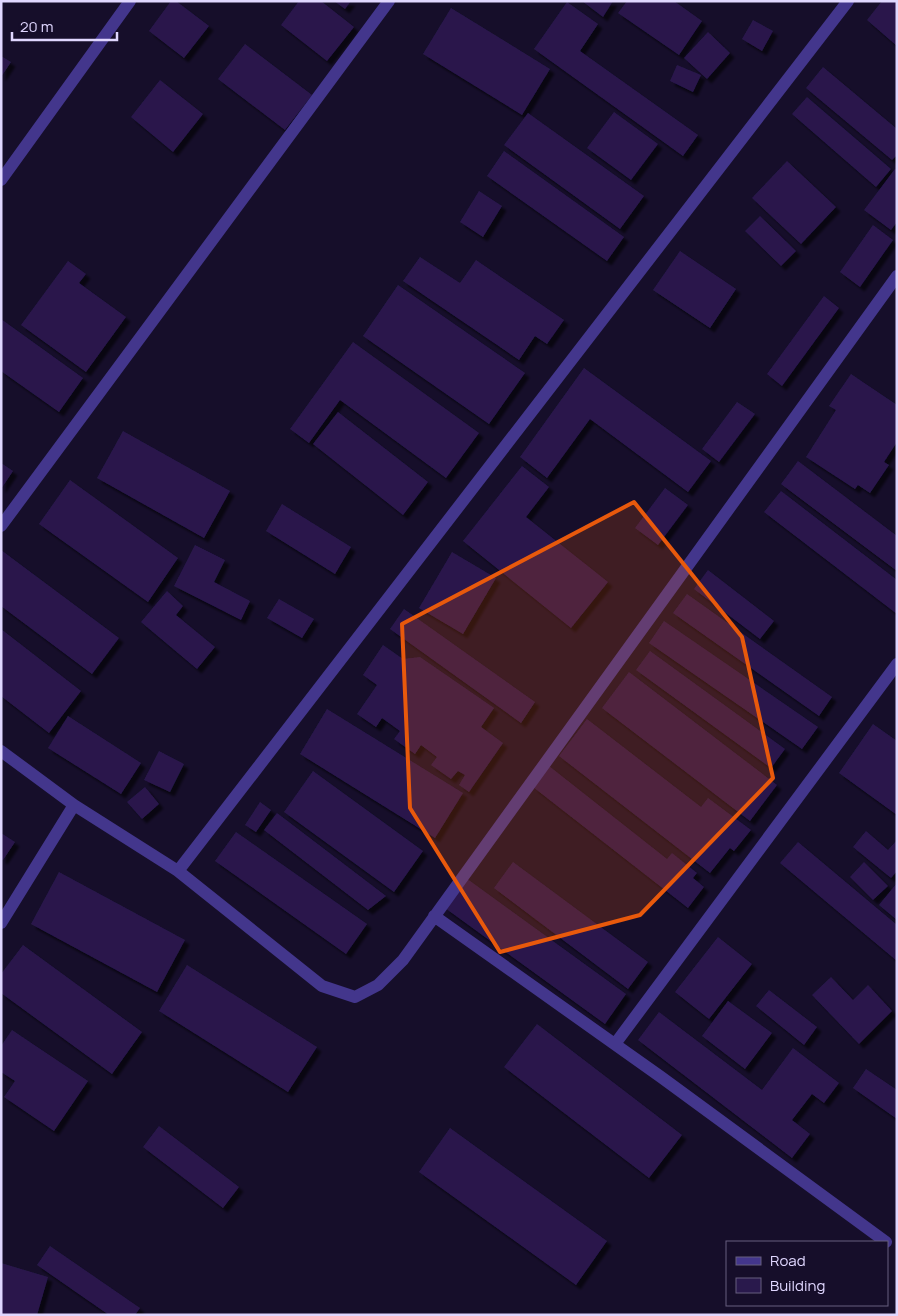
<svg xmlns="http://www.w3.org/2000/svg" width="898" height="1316" viewBox="0 0 898 1316" font-family="Manrope,sans-serif">
<style>
.building{fill:#29194c;filter:url(#shadow)}
.lines{fill:none;stroke-linecap:round;stroke-linejoin:round}
.minor{stroke:#43368c;stroke-width:12}
.marked{fill:#e8590c;fill-opacity:0.2;stroke:#e8590c;stroke-width:4;stroke-linejoin:round}
</style>
<defs>
<filter id="shadow"><feDropShadow dx="4.5" dy="4.5" stdDeviation="1" flood-color="#0009"/></filter>
</defs>
<rect width="100%" height="100%" fill="#160e2a"/>
<path class="building" d="M 171,1 L 176,1 L 209,26 L 184,58 L 149,31 Z
M 299,1 L 321,1 L 354,27 L 327,61 L 281,25 Z
M 334,1 L 351,1 L 345,9 Z
M 582,1 L 613,1 L 603,17 Z
M 627,1 L 674,1 L 702,21 L 679,55 L 618,13 Z
M 882,1 L 897,1 L 897,46 L 867,20 Z
M 567,2 L 598,24 L 580,51 L 698,135 L 683,156 L 534,49 Z
M 451,8 L 550,69 L 522,115 L 423,54 Z
M 753,20 L 773,31 L 762,51 L 742,39 Z
M 708,32 L 730,53 L 707,79 L 684,58 Z
M 245,44 L 312,95 L 285,130 L 218,79 Z
M 1,56 L 11,62 L 1,77 Z
M 677,65 L 701,75 L 693,92 L 670,81 Z
M 823,67 L 897,129 L 897,155 L 892,160 L 806,88 Z
M 160,80 L 203,114 L 173,152 L 131,117 Z
M 807,97 L 891,169 L 876,187 L 792,114 Z
M 614,112 L 658,144 L 631,180 L 587,148 Z
M 528,113 L 644,196 L 620,229 L 504,145 Z
M 504,151 L 624,237 L 607,261 L 487,176 Z
M 787,161 L 836,207 L 801,244 L 752,198 Z
M 895,169 L 897,170 L 897,222 L 891,230 L 864,210 Z
M 479,191 L 502,206 L 483,237 L 460,222 Z
M 760,216 L 796,251 L 781,266 L 745,231 Z
M 873,225 L 893,240 L 860,287 L 840,272 Z
M 680,251 L 736,289 L 710,328 L 653,290 Z
M 420,257 L 460,283 L 476,260 L 564,320 L 547,344 L 535,336 L 519,360 L 403,281 Z
M 68,261 L 86,274 L 79,283 L 126,317 L 86,372 L 21,325 Z
M 398,285 L 525,373 L 489,424 L 363,336 Z
M 824,296 L 839,308 L 782,386 L 767,374 Z
M 1,319 L 83,378 L 59,412 L 1,371 Z
M 353,342 L 479,433 L 446,478 L 340,400 L 309,443 L 290,429 Z
M 584,368 L 711,461 L 688,492 L 590,419 L 547,478 L 520,457 Z
M 851,374 L 897,405 L 897,442 L 884,462 L 889,465 L 870,493 L 858,485 L 855,489 L 806,457 L 836,410 L 829,406 Z
M 737,402 L 755,414 L 719,462 L 702,449 Z
M 338,412 L 428,482 L 403,515 L 313,444 Z
M 123,431 L 230,491 L 204,538 L 97,478 Z
M 798,461 L 897,536 L 897,571 L 781,484 Z
M 1,463 L 13,471 L 1,489 Z
M 522,466 L 549,487 L 526,517 L 608,582 L 571,628 L 463,541 Z
M 70,480 L 178,558 L 148,602 L 39,524 Z
M 665,488 L 688,505 L 658,545 L 635,528 Z
M 781,491 L 897,580 L 897,614 L 764,512 Z
M 282,504 L 351,547 L 335,574 L 266,531 Z
M 195,545 L 225,560 L 214,582 L 250,601 L 241,620 L 174,586 Z
M 1,550 L 119,638 L 92,674 L 1,606 Z
M 452,552 L 496,578 L 463,634 L 419,608 Z
M 708,570 L 774,621 L 760,639 L 694,589 Z
M 167,591 L 183,606 L 176,615 L 215,647 L 197,669 L 141,622 Z
M 687,594 L 832,697 L 819,716 L 673,613 Z
M 279,599 L 314,619 L 302,638 L 267,618 Z
M 404,609 L 535,702 L 521,723 L 390,629 Z
M 664,621 L 818,727 L 802,749 L 649,643 Z
M 1,629 L 81,691 L 49,733 L 1,696 Z
M 383,645 L 403,659 L 420,657 L 494,708 L 481,727 L 503,743 L 469,792 L 459,785 L 465,775 L 458,771 L 451,779 L 431,765 L 437,757 L 421,745 L 415,754 L 394,739 L 400,731 L 382,718 L 376,727 L 357,714 L 377,685 L 363,675 Z
M 650,651 L 785,749 L 771,768 L 636,670 Z
M 629,672 L 777,785 L 750,821 L 602,708 Z
M 327,709 L 463,793 L 435,838 L 300,754 Z
M 68,716 L 141,763 L 121,794 L 48,748 Z
M 587,719 L 701,807 L 708,798 L 751,830 L 734,851 L 730,848 L 710,873 L 559,756 Z
M 873,724 L 897,741 L 897,815 L 839,773 Z
M 159,751 L 184,764 L 170,792 L 144,780 Z
M 549,766 L 667,859 L 672,853 L 697,873 L 693,878 L 704,887 L 688,908 L 533,787 Z
M 313,771 L 423,851 L 394,892 L 284,812 Z
M 145,787 L 159,804 L 142,819 L 127,802 Z
M 260,802 L 271,810 L 256,832 L 245,825 Z
M 277,813 L 386,896 L 368,910 L 264,830 Z
M 866,831 L 888,850 L 897,840 L 897,871 L 891,878 L 853,847 Z
M 236,832 L 367,924 L 346,954 L 215,861 Z
M 1,833 L 15,842 L 3,860 L 1,859 Z
M 798,842 L 897,925 L 897,961 L 780,863 Z
M 513,862 L 648,962 L 628,989 L 494,888 Z
M 864,862 L 888,886 L 873,900 L 850,877 Z
M 59,872 L 185,940 L 157,992 L 31,924 Z
M 466,878 L 626,994 L 605,1024 L 445,908 Z
M 897,883 L 897,920 L 879,905 Z
M 718,937 L 752,964 L 709,1019 L 675,992 Z
M 23,945 L 142,1032 L 112,1074 L 1,993 L 1,974 Z
M 187,965 L 317,1047 L 288,1092 L 159,1011 Z
M 831,977 L 853,1000 L 868,985 L 892,1011 L 859,1044 L 812,995 Z
M 769,990 L 817,1027 L 804,1045 L 756,1006 Z
M 728,1001 L 772,1033 L 745,1069 L 702,1036 Z
M 659,1012 L 762,1090 L 793,1048 L 839,1083 L 824,1103 L 812,1094 L 792,1120 L 810,1134 L 792,1158 L 638,1040 Z
M 537,1024 L 682,1135 L 649,1178 L 504,1067 Z
M 12,1030 L 88,1081 L 54,1131 L 4,1097 L 15,1081 L 1,1072 L 1,1046 Z
M 866,1069 L 897,1090 L 897,1119 L 853,1088 Z
M 159,1126 L 239,1187 L 223,1208 L 143,1147 Z
M 450,1128 L 607,1241 L 576,1285 L 419,1172 Z
M 50,1246 L 140,1308 L 135,1315 L 109,1315 L 37,1265 Z
M 1,1263 L 48,1277 L 37,1315 L 1,1315 Z"/>
<g class="lines">
<path class="minor" d="M 1,180 L 130,1
M 1,526 L 389,1
M 1,751 L 74,805 L 178,871 L 322,986 L 355,997 L 378,985 L 403,960 L 897,276
M 178,871 L 848,1
M 434,916 L 661,1077 L 886,1242
M 1,923 L 74,805
M 615,1044 L 897,664"/>
</g>
<path class="marked" d="M 634,502 L 742,637 L 773,778 L 640,915 L 500,952 L 410,808 L 402,624 Z"/>
<rect width="898" height="1316" fill="none" stroke="#e0d7ff" stroke-width="5"/>
<rect x="726" y="1241" width="162" height="65" fill="#160e2a" stroke="#675e7f"/>
<rect x="736" y="1257" width="25" height="8" fill="#43368c" stroke="#675e7f"/>
<text x="770" y="1266" font-size="15" fill="#e0d7ff">Road</text>
<rect x="736" y="1278" width="25" height="15" fill="#29194c" stroke="#675e7f"/>
<text x="770" y="1291" font-size="15" fill="#e0d7ff">Building</text>
<path d="M12 32v8h105v-8" fill="none" stroke="#e0d7ff" stroke-width="2.5"/>
<text x="20" y="32" font-size="15" fill="#e0d7ff" stroke="#160e2a" stroke-width="4" paint-order="stroke">20 m</text>
</svg>
